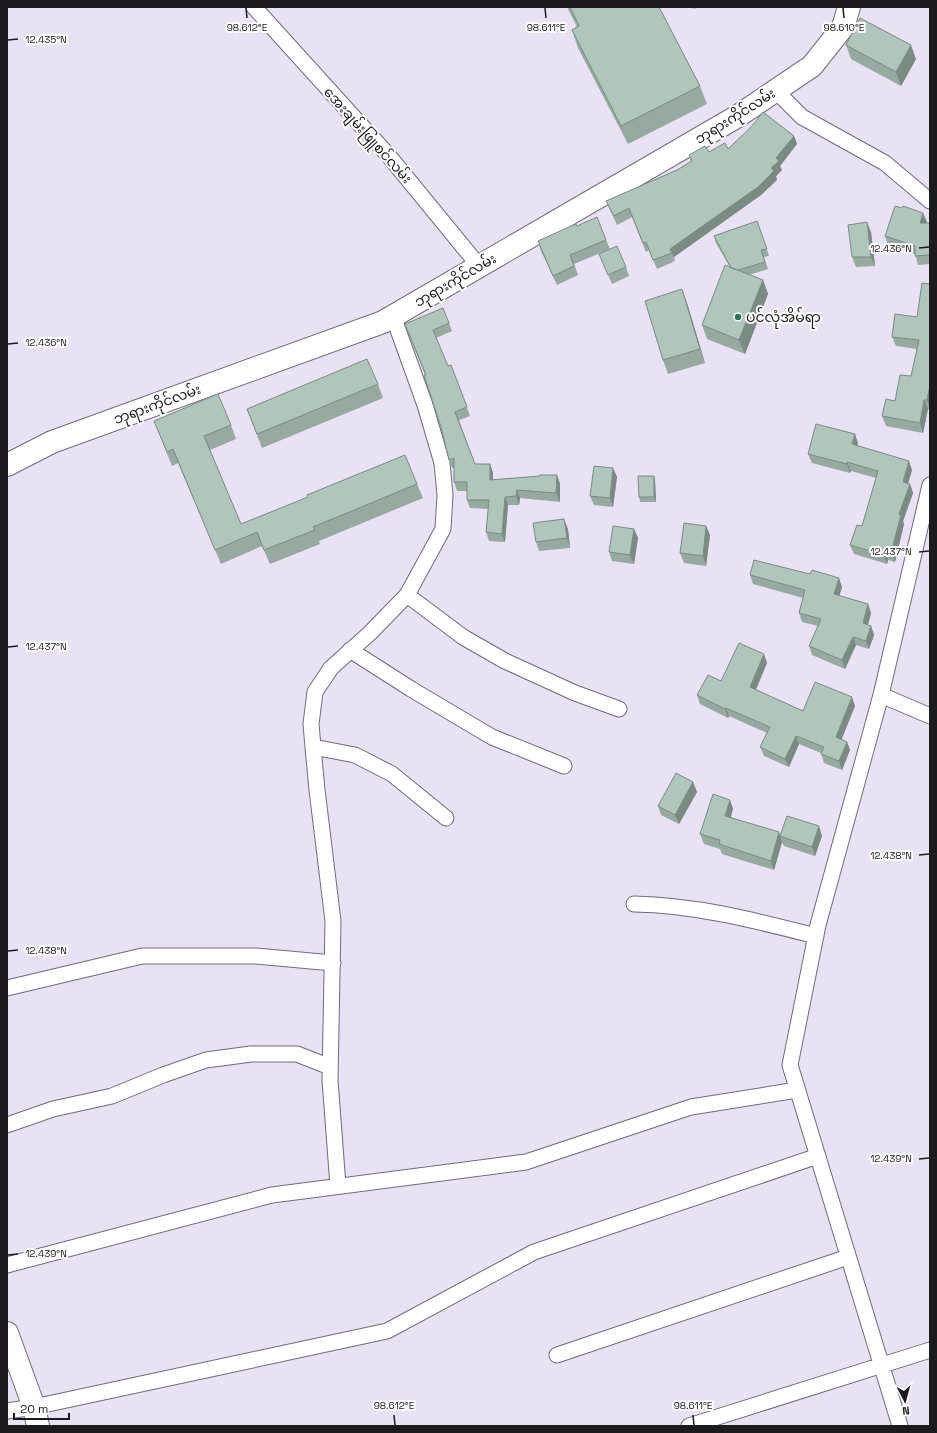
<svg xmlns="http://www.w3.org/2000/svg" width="937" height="1433" viewBox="0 0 937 1433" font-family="'Space Grotesk','Noto Sans Myanmar',sans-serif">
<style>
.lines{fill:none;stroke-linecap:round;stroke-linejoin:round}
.street-casing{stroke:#726a7b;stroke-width:17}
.secondary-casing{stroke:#726a7b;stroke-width:24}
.street{stroke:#fff;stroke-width:15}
.secondary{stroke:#fff;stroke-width:22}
.wall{fill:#97a9a1}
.shaded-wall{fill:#7b8a83}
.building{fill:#b0c5bb;stroke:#7b8a83}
.ticks{fill:none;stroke:#1c191f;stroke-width:1.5}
.poi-dot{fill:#377058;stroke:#fff;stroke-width:1.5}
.labels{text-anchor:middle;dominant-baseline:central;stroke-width:4;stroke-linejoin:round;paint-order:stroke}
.street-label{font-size:14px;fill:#1c191f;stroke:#fff}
.poi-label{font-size:14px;fill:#1c191f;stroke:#fff;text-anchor:start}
.ticks-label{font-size:10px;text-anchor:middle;fill:#1c191f;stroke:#fff;stroke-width:4;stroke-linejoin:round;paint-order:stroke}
</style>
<rect width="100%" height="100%" fill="#e9e1f4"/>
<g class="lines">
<defs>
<path id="street" d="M 254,7 L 388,155 L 479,266
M 776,91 L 802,117 L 885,163 L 930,201
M 407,595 L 463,637 L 505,661 L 575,693 L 619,709
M 350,650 L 411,689 L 492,737 L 564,766
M 881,695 L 930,716
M 313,747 L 355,755 L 392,774 L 446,818
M 634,904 C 696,905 757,921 816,936
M 7,988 L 142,956 L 256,956 L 333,963
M 7,1125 L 53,1109 L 112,1096 L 163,1075 L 206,1060 L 251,1054 L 297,1054 L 330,1067
M 338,1186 L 330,1080 L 333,921 L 317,790 L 313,747 L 311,724 L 315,692 L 331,668 L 370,633 L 407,595 L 443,529 L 445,495 L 442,463 L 425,405 L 393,316
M 7,1265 L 272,1195 L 526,1162 L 691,1107 L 797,1090
M 557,1355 L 848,1257
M 7,1411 L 34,1407 L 387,1331 L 534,1252 L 818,1156
M 689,1426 L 930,1350
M 900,1426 L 790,1065 L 818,925 L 881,695 L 930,485"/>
<path id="secondary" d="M 7,465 L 52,442 L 383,322 L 738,116 L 812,66 L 843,27 L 849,7
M 7,1333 L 34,1407 L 38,1426"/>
</defs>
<use href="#street" class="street-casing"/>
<use href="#secondary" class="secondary-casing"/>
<use href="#street" class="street"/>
<use href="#secondary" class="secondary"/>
</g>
<path class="wall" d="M 567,7 L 659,7 L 700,86 L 707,104 L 628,144 L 578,48 L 572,30 L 577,27 Z
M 692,7 L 698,7 L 694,9 Z
M 846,45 L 916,59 L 901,86 L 851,59 Z
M 794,136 L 797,144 L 780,166 L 782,170 L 776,176 L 777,180 L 761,195 L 674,257 L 675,261 L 657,269 L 649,250 L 646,252 L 632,217 L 617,225 L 610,210 L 606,201 L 677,170 L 691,161 L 689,155 L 728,149 Z
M 757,221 L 769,256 L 764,257 L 768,269 L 749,275 L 763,280 L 768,294 L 745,354 L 707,339 L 702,325 L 730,267 L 716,243 L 714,236 Z
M 927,222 L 926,223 L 930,223 L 930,264 L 918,265 L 915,254 L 888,245 L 885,236 Z
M 577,226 L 606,240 L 610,249 L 574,264 L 578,275 L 557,285 L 541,251 L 538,241 Z
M 871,232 L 875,266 L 856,267 L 852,257 Z
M 599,254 L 626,267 L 629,276 L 612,284 Z
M 930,284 L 930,410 L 928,409 L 923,433 L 886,426 L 882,416 L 895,401 L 911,376 L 917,349 L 896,346 L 892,337 L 917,317 Z
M 687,303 L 705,363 L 668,374 L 663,360 Z
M 443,308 L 452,331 L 436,338 L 448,366 L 451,365 L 470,416 L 459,420 L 475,464 L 490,464 L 493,473 L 493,480 L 557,475 L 560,484 L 560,502 L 520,498 L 519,505 L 508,505 L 505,542 L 489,541 L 486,532 L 488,509 L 470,508 L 467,500 L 467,491 L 457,491 L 454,482 L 454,468 L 452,468 L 449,460 L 441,427 L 425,375 L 408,332 Z
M 378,384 L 383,398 L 262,448 L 247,409 Z
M 154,421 L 231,425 L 236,439 L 210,450 L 241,524 L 417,484 L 423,498 L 319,541 L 320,544 L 270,564 L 262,546 L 221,564 L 178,463 L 172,466 Z
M 858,443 L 857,446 L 912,470 L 908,483 L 910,484 L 913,493 L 903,521 L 904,524 L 895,562 L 888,560 L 887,564 L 854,554 L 850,545 L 862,526 L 876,478 L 851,471 L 850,473 L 812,463 L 808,454 Z
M 613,468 L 617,477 L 613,507 L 594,505 L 590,496 Z
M 655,480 L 656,502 L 640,502 L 639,497 Z
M 706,526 L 710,535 L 706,566 L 684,563 L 680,553 Z
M 568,529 L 570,548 L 539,551 L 536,542 Z
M 634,529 L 638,538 L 634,564 L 612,561 L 609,552 Z
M 750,575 L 842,587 L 839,596 L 868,604 L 871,613 L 868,625 L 871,626 L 874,635 L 869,649 L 856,645 L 845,669 L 812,655 L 809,646 L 818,626 L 802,622 L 799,613 L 803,598 L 753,584 Z
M 767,663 L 756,690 L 803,711 L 855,706 L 841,739 L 847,742 L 850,750 L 842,770 L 824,763 L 821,753 L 799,744 L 789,767 L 764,756 L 760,747 L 767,733 L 729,716 L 728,718 L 700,704 L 697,695 L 721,681 Z
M 693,782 L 697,792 L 679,824 L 661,815 L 658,806 Z
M 730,800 L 733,809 L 731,817 L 781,836 L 822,836 L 815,856 L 784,846 L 782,842 L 774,870 L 722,854 L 720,849 L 704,844 L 700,834 Z"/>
<path class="shaded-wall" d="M 911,45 L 916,59 L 901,86 L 896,72 Z
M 794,136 L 797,144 L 780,166 L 782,170 L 776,176 L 777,180 L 761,195 L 674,257 L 670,249 L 771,168 L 776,158 Z
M 923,213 L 927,222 L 923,232 L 920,223 Z
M 867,222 L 871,232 L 875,266 L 871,257 Z
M 763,280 L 768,294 L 745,354 L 739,340 Z
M 682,289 L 687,303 L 705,363 L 700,349 Z
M 930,385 L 930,408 L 927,400 Z
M 924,400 L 928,409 L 923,433 L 920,423 Z
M 855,434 L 858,443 L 855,453 L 852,444 Z
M 909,461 L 912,470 L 906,491 L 903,482 Z
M 847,462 L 851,471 L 850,473 L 847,464 Z
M 490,464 L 493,473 L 493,488 L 490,480 Z
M 613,468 L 617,477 L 613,507 L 610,498 Z
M 557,475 L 560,484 L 560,502 L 556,493 Z
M 654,476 L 655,480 L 656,502 L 654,497 Z
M 910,484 L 913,493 L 903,521 L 904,524 L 895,562 L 891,553 L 899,514 Z
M 517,490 L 520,498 L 519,505 L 516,496 Z
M 505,497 L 508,505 L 505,542 L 502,534 Z
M 564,519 L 568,529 L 570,548 L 567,538 Z
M 706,526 L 710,535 L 706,566 L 703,556 Z
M 634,529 L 638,538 L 634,564 L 630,555 Z
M 885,551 L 888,560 L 887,564 L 884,555 Z
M 839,578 L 842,587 L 837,603 L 834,594 Z
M 868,604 L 871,613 L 866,632 L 863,623 Z
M 871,626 L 874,635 L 869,649 L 866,641 Z
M 853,637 L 856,645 L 845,669 L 842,660 Z
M 764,654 L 767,663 L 753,696 L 750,687 Z
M 852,697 L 855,706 L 839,746 L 836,737 Z
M 726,708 L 729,716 L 728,718 L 725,709 Z
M 796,736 L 799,744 L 789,767 L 785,759 Z
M 847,742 L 850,750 L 842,770 L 839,761 Z
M 693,782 L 697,792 L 679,824 L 675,815 Z
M 730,800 L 733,809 L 728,825 L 725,816 Z
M 819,826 L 822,836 L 815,856 L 812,847 Z
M 779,832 L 782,842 L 774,870 L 771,861 Z"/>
<path class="building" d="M 570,7 L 659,7 L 700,86 L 621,126 L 572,30 L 579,26 Z
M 860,18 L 911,45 L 896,72 L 846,45 Z
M 763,112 L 794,136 L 776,158 L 779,161 L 771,168 L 774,171 L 758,187 L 670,249 L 672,253 L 653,260 L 646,242 L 643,243 L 629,208 L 614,216 L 606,201 L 677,170 L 692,161 L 689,155 L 705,146 L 709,152 L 725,143 L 728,149 L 752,126 Z
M 895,206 L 902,208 L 903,206 L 923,213 L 920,223 L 930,223 L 930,255 L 915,256 L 915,246 L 885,236 Z
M 597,217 L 606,240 L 570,255 L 574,266 L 553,276 L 538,241 L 569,227 L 576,224 L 577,226 Z
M 757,221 L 767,249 L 761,250 L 765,262 L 738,270 L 731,268 L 714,236 Z
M 867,222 L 871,257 L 852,257 L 848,225 Z
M 617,246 L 626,267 L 608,275 L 599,254 Z
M 725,265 L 763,280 L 739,340 L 702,325 Z
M 922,283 L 930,284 L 930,385 L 927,400 L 924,400 L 920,423 L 882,416 L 886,399 L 895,401 L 900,375 L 911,376 L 919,340 L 892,337 L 895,314 L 917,317 Z
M 682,289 L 700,349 L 663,360 L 645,301 Z
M 443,308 L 449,323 L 433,330 L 448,366 L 451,365 L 467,407 L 455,412 L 475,464 L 490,464 L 490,480 L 540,476 L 540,475 L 557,475 L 556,493 L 517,490 L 516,496 L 505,497 L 502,534 L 486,532 L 489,500 L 467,500 L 467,482 L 454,482 L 454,458 L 449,460 L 441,427 L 424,375 L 426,375 L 405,324 Z
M 367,359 L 378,384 L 257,434 L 247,409 Z
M 218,394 L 231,425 L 204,436 L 241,524 L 308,497 L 307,495 L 405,455 L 417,484 L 313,527 L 315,530 L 264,550 L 257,532 L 215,550 L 173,449 L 167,452 L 154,421 Z
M 816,424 L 855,434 L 852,444 L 909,461 L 903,482 L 910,484 L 899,514 L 901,515 L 891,553 L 885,551 L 884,555 L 850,545 L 857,525 L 862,526 L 878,471 L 847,462 L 847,464 L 808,454 Z
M 594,466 L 613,468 L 610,498 L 590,496 Z
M 638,476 L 654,476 L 654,497 L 639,497 Z
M 564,519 L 567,538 L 536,542 L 533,523 Z
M 684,523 L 706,526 L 703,556 L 680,553 Z
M 613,526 L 634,529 L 630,555 L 609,552 Z
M 754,560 L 810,574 L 812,570 L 839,578 L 834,594 L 868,604 L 863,623 L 871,626 L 866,641 L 853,637 L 842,660 L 809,646 L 821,619 L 799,613 L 805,590 L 750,575 Z
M 739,643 L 764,654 L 750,687 L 803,711 L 815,682 L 852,697 L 836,737 L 847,742 L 839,761 L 821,754 L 824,747 L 796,736 L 785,759 L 760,747 L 770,727 L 726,708 L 725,709 L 697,695 L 708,675 L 721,681 Z
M 676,773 L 693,782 L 675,815 L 658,806 Z
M 713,794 L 730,800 L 725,816 L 779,832 L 771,861 L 719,844 L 720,840 L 700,834 Z
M 787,816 L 819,826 L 812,847 L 780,836 Z"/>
<path class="ticks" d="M 246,8 L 247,18M 545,8 L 546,18M 843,8 L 844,18M 8,40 L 18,39M 919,248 L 929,247M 8,344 L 18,343M 919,552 L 929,551M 8,647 L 18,646M 919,855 L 929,854M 8,951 L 18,950M 919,1159 L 929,1158M 8,1255 L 18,1254M 394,1415 L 395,1425M 693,1415 L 694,1425"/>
<circle class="poi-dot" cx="738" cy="317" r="4"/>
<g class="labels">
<g class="street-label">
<text transform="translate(735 116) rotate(-32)">ဘုရားကိုင်လမ်း</text>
<text transform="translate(368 135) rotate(48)">အေးချမ်းဖြူစင်လမ်း</text>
<text transform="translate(455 280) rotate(-30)">ဘုရားကိုင်လမ်း</text>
<text transform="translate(157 404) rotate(-20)">ဘုရားကိုင်လမ်း</text>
</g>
<g class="poi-label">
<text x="746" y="317">ပင်လုံအိမ်ရာ</text>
</g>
</g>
<g class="ticks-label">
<text x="247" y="31">98.612°E</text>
<text x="546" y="31">98.611°E</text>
<text x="844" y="31">98.610°E</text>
<text x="46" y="43">12.435°N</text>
<text x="891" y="252">12.436°N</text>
<text x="46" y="346">12.436°N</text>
<text x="891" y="555">12.437°N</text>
<text x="46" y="650">12.437°N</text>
<text x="891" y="859">12.438°N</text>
<text x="46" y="954">12.438°N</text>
<text x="891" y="1162">12.439°N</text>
<text x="46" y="1257">12.439°N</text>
<text x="394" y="1409">98.612°E</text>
<text x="693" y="1409">98.611°E</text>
</g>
<rect width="937" height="1433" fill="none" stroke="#1c191f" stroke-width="16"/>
<g transform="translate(905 1401) rotate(174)" stroke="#ffffff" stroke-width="3" paint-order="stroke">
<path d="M0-3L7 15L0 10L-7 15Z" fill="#1c191f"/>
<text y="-6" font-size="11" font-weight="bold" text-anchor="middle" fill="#1c191f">N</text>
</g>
<path d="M14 1413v6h55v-6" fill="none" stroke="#1c191f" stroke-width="2"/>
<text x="20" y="1413" font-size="12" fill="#1c191f" stroke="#ffffff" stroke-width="3" paint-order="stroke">20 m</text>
</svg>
